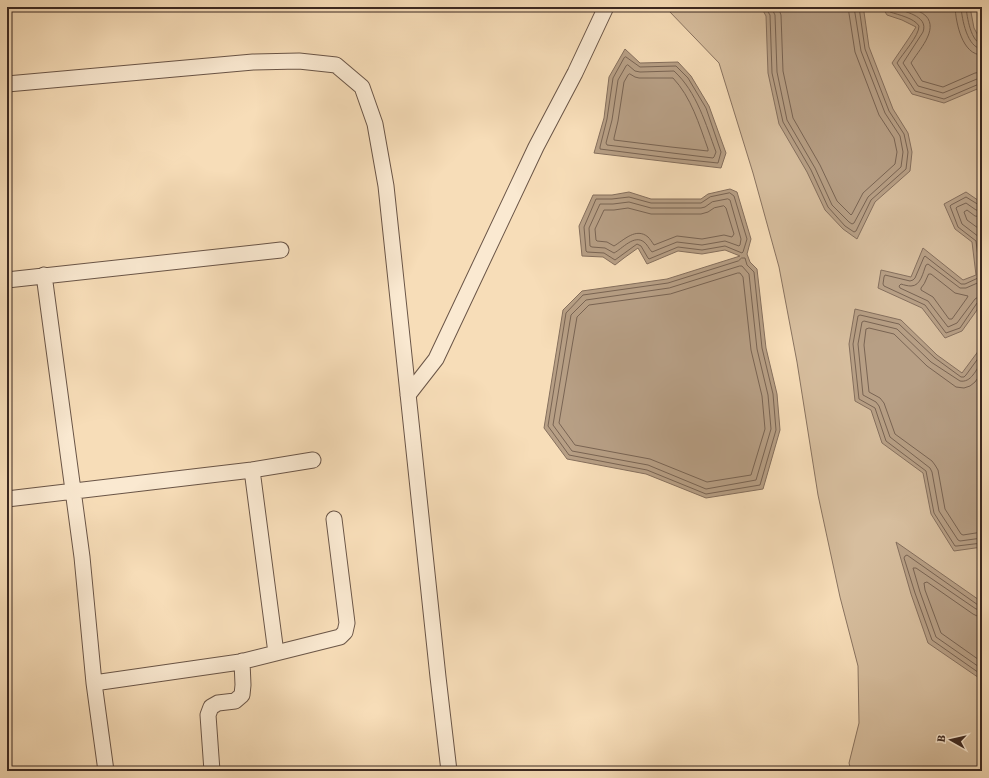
<svg xmlns="http://www.w3.org/2000/svg" width="989" height="778" viewBox="0 0 989 778" font-family="Vollkorn,serif">
<style>
.green{fill:#d7be9e;stroke:#897360}
.water{fill:#b79f85;stroke:#856f5d}
.lines{fill:none;stroke-linecap:round;stroke-linejoin:round}
.shore{stroke:#796453;stroke-width:1}
.minor-casing{stroke:#6a5547;stroke-width:17}
.minor{stroke:#fae9d1;stroke-width:15}
</style>
<rect width="100%" height="100%" fill="#f7ddb8"/>
<filter id="stains"><feTurbulence type="fractalNoise" baseFrequency=".005" numOctaves="4"/><feColorMatrix values="0 0 0 0 .2 0 0 0 0 .09 0 0 0 0 .02 0 0 0 .5 -.17"/></filter>
<radialGradient id="worn" r=".72"><stop offset=".6" stop-color="#630" stop-opacity="0"/><stop offset="1" stop-color="#630" stop-opacity=".3"/></radialGradient>
<path class="green" d="M 662,7 L 982,7 L 982,771 L 851,771 L 849,763 L 859,723 L 858,666 L 840,597 L 818,495 L 797,362 L 779,267 L 753,173 L 719,63 L 669,11 Z"/>
<path class="water" d="M 418,7 L 465,7 L 463,11 L 420,8 Z
M 761,7 L 863,7 L 864,12 L 869,47 L 893,109 L 908,133 L 912,152 L 910,171 L 875,202 L 857,239 L 843,229 L 825,210 L 807,172 L 779,124 L 768,73 L 766,16 Z
M 882,7 L 970,7 L 974,28 L 982,43 L 982,87 L 944,103 L 912,94 L 892,63 L 909,38 L 916,27 L 902,20 L 887,15 Z
M 625,49 L 640,63 L 678,62 L 691,76 L 709,106 L 726,153 L 721,168 L 594,153 L 604,118 L 609,77 Z
M 730,189 L 737,192 L 751,239 L 747,254 L 750,262 L 757,269 L 766,348 L 777,394 L 780,430 L 763,489 L 706,498 L 646,474 L 567,459 L 544,428 L 563,310 L 582,291 L 667,279 L 740,256 L 725,250 L 702,254 L 678,251 L 647,264 L 638,248 L 624,258 L 615,265 L 603,257 L 582,256 L 579,226 L 593,195 L 612,195 L 629,192 L 651,199 L 701,199 L 708,194 Z
M 966,192 L 982,203 L 982,303 L 962,331 L 945,338 L 922,308 L 878,288 L 881,270 L 911,277 L 923,248 L 963,280 L 976,275 L 972,242 L 955,229 L 944,204 Z
M 855,309 L 901,320 L 937,355 L 962,373 L 982,346 L 982,547 L 954,551 L 931,514 L 923,473 L 882,443 L 871,410 L 855,401 L 849,344 Z
M 896,542 L 982,602 L 982,680 L 928,643 L 911,594 Z"/>
<g class="lines">
<path class="shore" d="M 765,7 L 770,15 L 772,73 L 783,122 L 811,170 L 828,207 L 845,226 L 854,232 L 856,231 L 871,200 L 906,169 L 908,152 L 904,134 L 889,111 L 865,49 L 859,7
M 771,7 L 775,15 L 777,72 L 787,120 L 815,168 L 832,205 L 849,222 L 852,224 L 854,223 L 868,197 L 901,167 L 903,152 L 900,136 L 885,113 L 861,51 L 854,7
M 778,7 L 781,15 L 783,71 L 793,118 L 820,165 L 837,201 L 851,215 L 852,214 L 863,193 L 895,164 L 897,152 L 894,138 L 879,115 L 855,52 L 848,7
M 887,7 L 890,12 C 899,15 914,18 919,26 C 919,36 903,53 897,63 L 915,91 L 944,99 L 979,84 L 982,83
M 893,7 C 903,12 929,15 923,32 L 903,63 L 918,86 L 943,93 L 977,79 L 982,78
M 910,7 C 915,10 922,12 926,16 C 939,30 918,51 911,63 L 922,81 L 943,87 L 975,73 L 982,72
M 955,7 C 956,23 962,55 982,55
M 961,7 C 962,19 967,48 982,49
M 966,7 C 967,17 971,43 982,44
M 626,57 L 640,67 L 676,66 L 688,78 L 706,108 L 721,152 L 718,163 L 670,158 L 600,149 L 600,147 L 607,119 L 613,78 L 624,58 Z
M 628,65 L 635,71 L 640,72 L 674,71 C 697,92 706,125 716,152 L 714,157 L 713,158 L 607,145 L 606,143 L 612,120 L 618,80 L 626,66 Z
M 630,74 L 635,77 L 639,78 L 673,78 C 691,97 699,124 708,149 L 708,151 L 671,147 L 614,140 L 614,138 L 618,121 L 624,82 L 628,75 Z
M 730,193 L 734,196 L 747,239 L 743,252 L 742,253 L 725,246 L 702,250 L 678,247 L 649,259 L 648,258 L 641,246 L 637,244 L 615,260 L 604,253 L 587,252 L 586,251 L 584,227 L 596,199 L 612,199 L 629,197 L 651,203 L 701,203 L 710,197 Z
M 728,199 L 730,200 L 741,239 L 740,245 L 739,246 L 725,241 L 702,245 L 677,242 L 652,252 C 649,249 647,244 644,242 C 634,234 622,249 614,253 L 605,248 L 592,247 L 590,246 L 589,228 L 600,204 L 613,204 L 629,202 L 651,208 L 701,208 L 705,207 L 712,202 Z
M 724,206 L 726,208 L 734,234 L 732,237 L 724,235 L 702,239 L 677,236 L 654,245 C 652,242 650,239 648,237 C 636,227 624,240 614,246 L 607,242 L 597,241 L 596,240 L 595,229 L 604,210 L 614,210 L 628,208 L 651,214 L 701,214 L 708,212 L 714,208 Z
M 982,206 L 979,205 L 966,197 L 951,205 L 950,206 L 958,227 L 976,241 L 980,273 L 978,278 L 965,284 L 961,284 L 925,256 L 924,257 L 915,278 L 913,280 L 910,281 L 885,275 L 884,277 L 883,284 L 884,286 L 925,305 L 946,333 L 960,328 L 977,303 L 979,302 L 982,302
M 982,211 L 976,210 L 966,203 L 957,207 L 956,208 L 962,224 L 979,237 L 982,248
M 982,217 L 975,216 L 967,210 L 964,212 L 967,220 L 982,231
M 742,258 L 745,258 L 747,265 L 754,272 L 762,348 L 773,394 L 776,430 L 760,485 L 706,494 L 647,470 L 569,455 L 548,426 L 566,313 L 583,295 L 668,283 L 738,261 Z
M 740,266 L 742,266 L 749,274 L 757,349 L 768,395 L 771,429 L 756,480 L 706,489 L 648,465 L 572,451 L 553,425 L 571,315 L 586,300 L 669,288 Z
M 738,273 L 740,273 L 743,277 L 751,350 L 762,396 L 765,429 L 751,475 L 707,482 L 650,459 L 575,445 L 559,423 L 577,317 L 589,305 L 670,294 Z
M 929,274 L 931,274 L 955,293 L 968,296 L 967,298 L 952,319 L 949,319 L 933,297 L 921,290 L 921,288 L 924,284 Z
M 982,281 L 966,288 L 960,288 L 928,264 L 926,265 C 923,272 921,286 911,286 C 908,286 904,285 901,284 L 899,286 L 900,288 L 928,301 L 948,327 L 957,323 L 975,299 L 978,297 L 982,297
M 982,353 L 966,375 L 964,377 L 961,377 L 935,358 L 899,324 L 860,315 L 858,316 L 853,344 L 859,399 L 875,408 L 886,441 L 926,471 L 934,513 L 955,546 L 957,546 L 982,543
M 982,361 C 976,370 971,383 960,381 L 931,362 L 897,329 L 864,321 L 862,322 L 858,344 L 863,395 L 876,402 L 879,406 L 890,437 L 930,468 L 932,472 L 939,511 L 958,540 L 960,541 L 982,538
M 982,372 L 975,382 L 970,386 L 964,388 L 956,387 L 927,366 L 894,334 L 869,328 L 866,329 L 864,345 L 869,392 L 880,398 L 884,403 L 895,434 L 932,461 L 935,465 L 938,470 L 945,509 L 961,534 L 963,535 L 982,532
M 982,605 L 978,605 L 907,555 L 905,556 L 904,558 L 915,593 L 932,640 L 982,675
M 982,610 L 976,609 L 916,568 L 913,568 L 920,592 L 936,637 L 982,669
M 982,616 L 977,616 L 973,614 L 927,582 L 924,583 L 925,590 L 941,633 L 982,662"/>
<defs>
<path id="minor" d="M 7,84 L 253,62 L 299,61 L 336,65 L 362,87 L 375,124 L 386,186 L 438,677 L 449,771
M 44,275 L 82,557 L 94,683 L 106,771
M 7,280 L 281,250
M 408,395 L 436,359 L 536,147 L 575,73 L 606,7
M 7,499 L 252,470 L 313,460
M 276,653 L 340,637 L 345,632 L 347,623 L 334,519
M 94,683 L 240,662 L 276,653 L 252,470
M 212,771 L 208,715 L 211,707 L 218,703 L 235,701 L 242,695 L 243,685 L 242,661"/>
</defs>
<use href="#minor" class="minor-casing"/>
<use href="#minor" class="minor"/>
</g>
<rect width="989" height="778" fill="none" stroke="#f7ddb8" stroke-width="24"/>
<rect x="8" y="8" width="973" height="762" fill="none" stroke="#3b2821" stroke-width="2"/>
<rect x="12" y="12" width="965" height="754" fill="none" stroke="#3b2821"/>
<g transform="translate(951 740) rotate(278)" stroke="#fae9d1" stroke-width="3" paint-order="stroke">
<path d="M0-3L7 15L0 10L-7 15Z" fill="#3b2821"/>
<text y="-6" font-size="11" font-weight="bold" text-anchor="middle" fill="#3b2821">B</text>
</g>
<rect width="100%" height="100%" filter="url(#stains)"/>
<rect width="100%" height="100%" fill="url(#worn)"/>
</svg>
